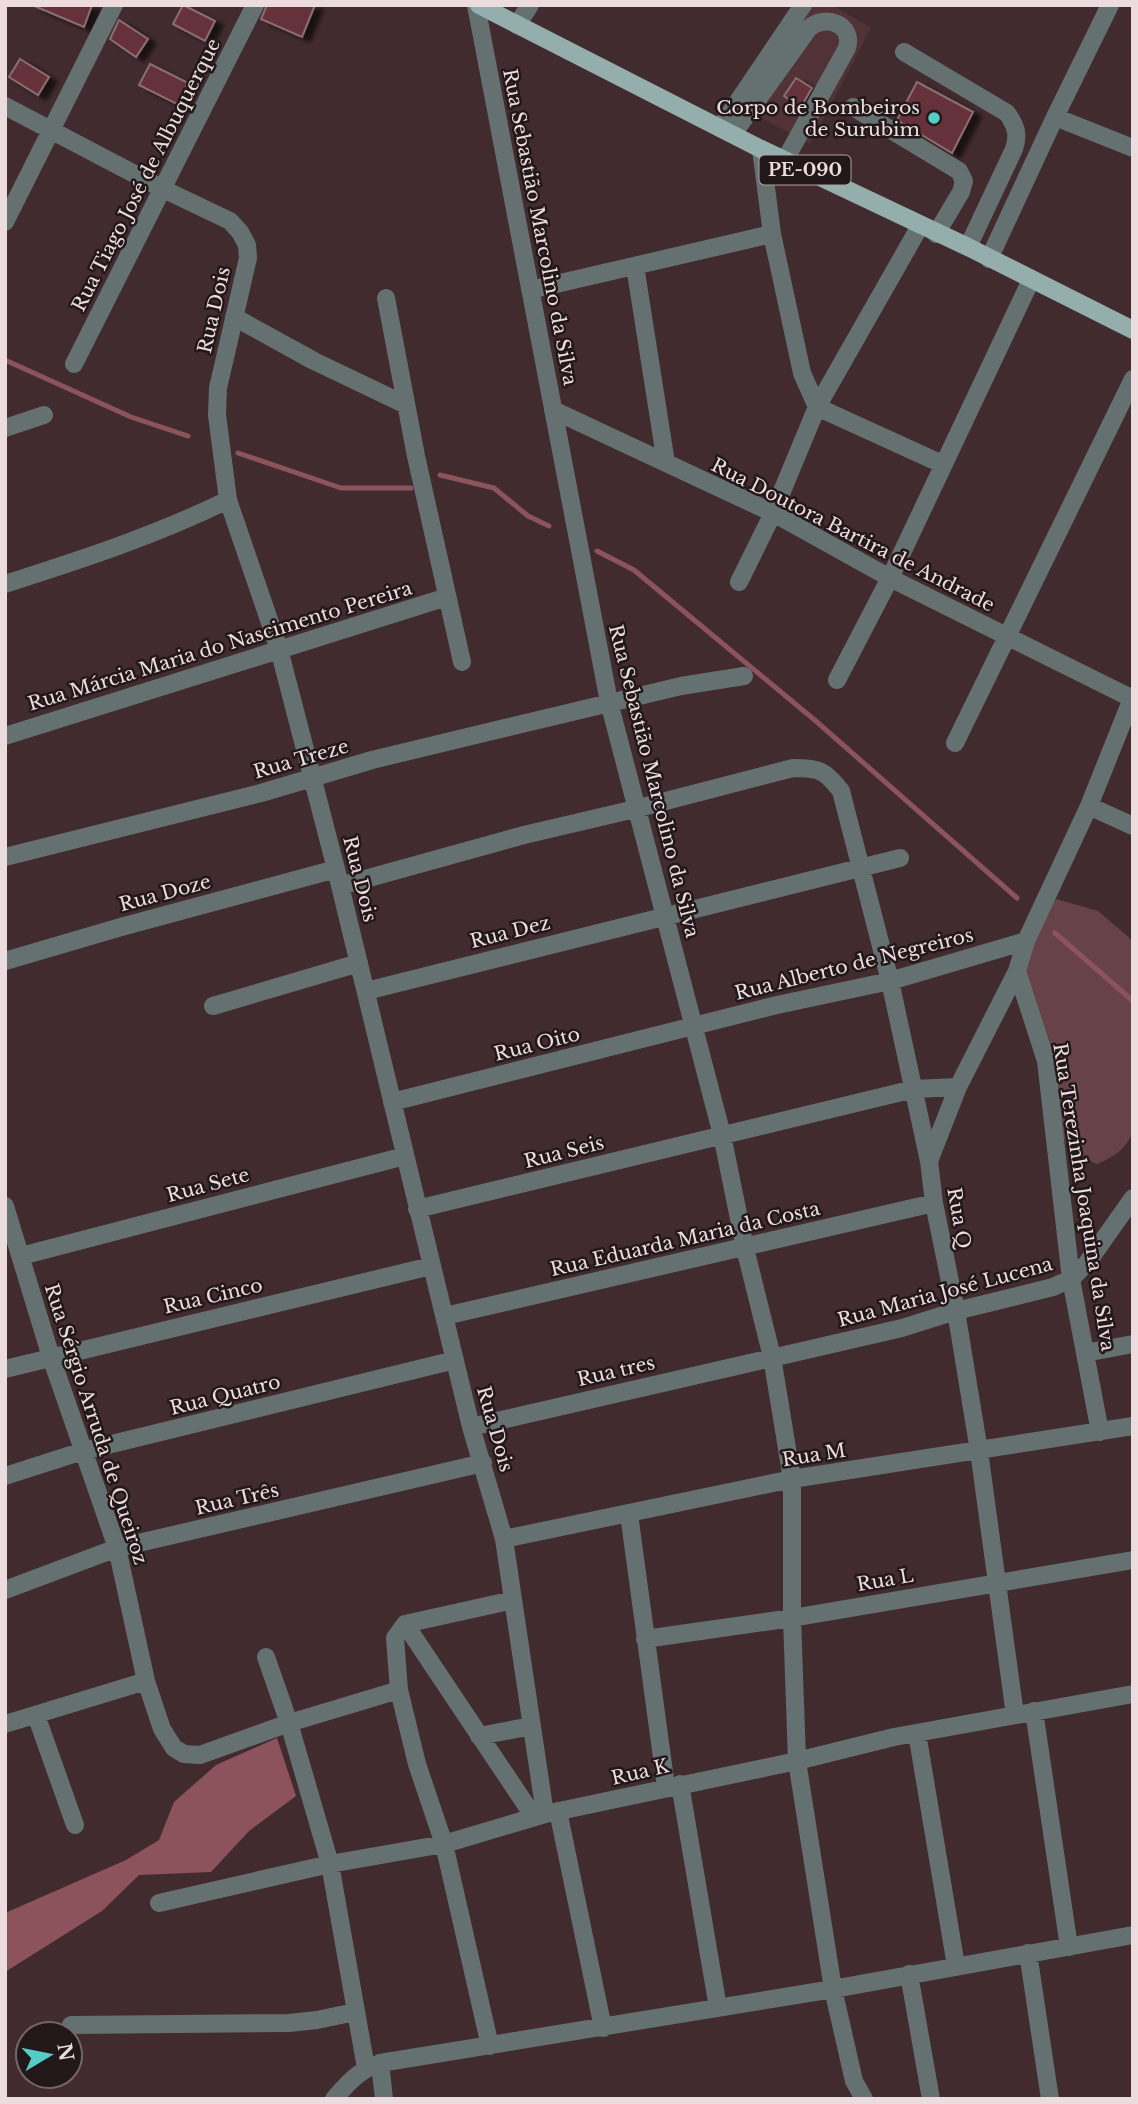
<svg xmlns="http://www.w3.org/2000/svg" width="1138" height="2104" viewBox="0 0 1138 2104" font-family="'Libre Baskerville',serif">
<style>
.built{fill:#513237}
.green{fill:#674248}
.water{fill:#8c535c}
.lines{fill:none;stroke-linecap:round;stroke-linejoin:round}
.stream{stroke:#8c535c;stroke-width:5}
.building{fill:#65303a;stroke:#896e71;stroke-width:2;filter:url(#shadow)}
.minor{stroke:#647170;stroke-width:18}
.major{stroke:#93aeac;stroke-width:18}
.poi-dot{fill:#54cdc6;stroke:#221719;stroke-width:2.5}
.labels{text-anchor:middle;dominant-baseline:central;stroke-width:5;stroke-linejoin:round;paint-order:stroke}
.shield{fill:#221719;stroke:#afa1a3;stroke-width:2}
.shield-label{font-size:18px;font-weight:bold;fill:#ecdcde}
.poi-label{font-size:19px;fill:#ecdcde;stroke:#221719;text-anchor:end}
.street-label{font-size:19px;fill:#ecdcde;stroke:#221719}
</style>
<defs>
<filter id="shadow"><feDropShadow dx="8" dy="4.5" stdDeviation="2" flood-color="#0009"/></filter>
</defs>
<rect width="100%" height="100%" fill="#422b2f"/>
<path class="built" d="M 809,5 L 832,5 L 871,28 L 810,144 L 740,106 Z"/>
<path class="green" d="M 1056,899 L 1098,911 L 1133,941 L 1133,1132 C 1125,1150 1114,1157 1097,1164 C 1088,1160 1076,1156 1069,1148 C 1057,1134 1025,983 1026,961 C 1028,939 1045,918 1056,899 Z"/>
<path class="water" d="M 277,1738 L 296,1796 L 249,1831 L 211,1872 L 139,1875 L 102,1911 L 5,1972 L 5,1913 L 126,1860 L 159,1840 L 174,1802 L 216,1765 Z"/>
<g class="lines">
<path class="stream" d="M 5,360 L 131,417 L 188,436
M 238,453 L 341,488 L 411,488
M 440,475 L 494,488 L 528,516 L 549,526
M 597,551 L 634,570 L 817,722 L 1017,898
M 1055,933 L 1133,1001"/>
</g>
<path class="building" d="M 32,5 L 92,5 L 84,27 Z
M 183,5 L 215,21 L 205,41 L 173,24 Z
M 267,5 L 315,5 L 302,37 L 261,19 Z
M 119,20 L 148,39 L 136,57 L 110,39 Z
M 20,59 L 49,77 L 38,95 L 9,77 Z
M 150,64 L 188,83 L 177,104 L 139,85 Z
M 796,78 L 812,88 L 801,107 L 784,96 Z
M 917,82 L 973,112 L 952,153 L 897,120 Z"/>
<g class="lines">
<path class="minor" d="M 476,5 L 609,702 L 722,1135 L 745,1248 L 772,1357 L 792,1479 L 792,1618 L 797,1761 L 833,1989 L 854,2081 L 864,2099
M 517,25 L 530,5
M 904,52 L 1007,113 C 1016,126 1019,134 1014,149 L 968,247
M 5,106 L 163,189 L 230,221 L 240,232 L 247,245 L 248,258 L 218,388 L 217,415 L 228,500 L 279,649 L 336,869 L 471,1427 L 504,1539 L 545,1814
M 853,107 L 959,171 L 964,181 L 961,192 L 936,234
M 1055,117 L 1133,148
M 720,128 L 803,5
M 733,134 L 809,28 C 825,14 854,24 847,48 L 785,160
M 761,149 L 772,234 L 802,373 L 817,407 L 942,464
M 5,222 L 114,5
M 989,259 L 1055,117 L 1110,5
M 635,266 L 666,463
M 530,290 L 772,234
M 386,298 L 416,456 L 462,662
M 234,317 L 314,361 L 406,405
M 74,364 L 255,5
M 553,410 L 773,513 L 890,578 L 1133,699
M 5,428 L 44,415
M 739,582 L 773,513 L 817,407 L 920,226
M 5,584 C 83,559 154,536 228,500
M 837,680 L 890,578 L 1031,280
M 5,736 L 447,597
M 955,743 L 1133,379
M 1089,806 L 1133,826
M 5,857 L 261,793 L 372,760 L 459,739 L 681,686 L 744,676
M 340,886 L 524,835 L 635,809 L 793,768 C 819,768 825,770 841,791 L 890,981 L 929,1161 L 934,1203 L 956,1311 L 979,1451 L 1015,1715
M 5,961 L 121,927 L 336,869
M 1017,971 L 1046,1061 L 1071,1279 L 1100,1432
M 366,991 L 900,858
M 213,1006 L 359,963
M 392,1102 L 777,1005 L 890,981 L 1026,941
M 929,1161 L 958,1087 L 1017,971 L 1026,941 L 1089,806 L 1133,696
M 5,1206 L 51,1357 L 117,1548 L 146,1681 L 162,1729 L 174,1748 L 184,1754 L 200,1755 L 289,1723 L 399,1690
M 417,1209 L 914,1089 L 958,1087
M 21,1256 L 405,1156
M 445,1316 L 934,1203
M 1085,1353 L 1133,1344
M 5,1369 L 431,1266
M 471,1427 L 902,1328 L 956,1311 L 1053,1287 L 1071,1279 L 1087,1263 L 1133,1198
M 5,1476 L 83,1451 L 455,1360
M 629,1514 L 666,1787
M 504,1539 L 792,1479 L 1133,1426
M 5,1590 L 117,1548 L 483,1463
M 405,1624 L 534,1817
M 645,1639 L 792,1618 L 1133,1560
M 266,1657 L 289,1723 L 330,1864 L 366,2068
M 1034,1711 L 1069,1947
M 36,1715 L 75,1825
M 5,1724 L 146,1681
M 917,1733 L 956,1966
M 479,1736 L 532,1726
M 680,1784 L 718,2008
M 558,1811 L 603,2028
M 159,1903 L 330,1864 L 444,1844 L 545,1814 L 797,1761 L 894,1737 L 1133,1694
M 1028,1953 L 1050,2099
M 909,1974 L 931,2099
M 71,2025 L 289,2023 L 317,2020 L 355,2012
M 490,2046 L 444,1844 L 417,1764 L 399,1690 L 395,1638 L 405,1624 L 513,1600
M 380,2063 L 384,2099
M 334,2099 C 348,2083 359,2070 380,2063 L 833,1989 L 1133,1935"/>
<path class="major" d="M 479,5 L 761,149 L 968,247 L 1133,330"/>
</g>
<circle class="poi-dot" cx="934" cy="118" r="7"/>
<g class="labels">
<rect class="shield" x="759.5" y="155.5" width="91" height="29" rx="5"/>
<g class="shield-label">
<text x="805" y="170">PE-090</text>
</g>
<g class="poi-label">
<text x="920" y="107">Corpo de Bombeiros<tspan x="920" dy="22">de Surubim</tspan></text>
</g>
<g class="street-label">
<text transform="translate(146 175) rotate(-63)">Rua Tiago José de Albuquerque</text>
<text transform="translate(540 227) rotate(79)">Rua Sebastião Marcolino da Silva</text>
<text transform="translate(214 310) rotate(-77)">Rua Dois</text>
<text transform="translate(853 535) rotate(27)">Rua Doutora Bartira de Andrade</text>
<text transform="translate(220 646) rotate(-17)">Rua Márcia Maria do Nascimento Pereira</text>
<text transform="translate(301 759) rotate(-16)">Rua Treze</text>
<text transform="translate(654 781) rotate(76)">Rua Sebastião Marcolino da Silva</text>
<text transform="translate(360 879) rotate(76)">Rua Dois</text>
<text transform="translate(165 893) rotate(-15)">Rua Doze</text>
<text transform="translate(510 932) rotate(-14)">Rua Dez</text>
<text transform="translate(854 964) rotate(-14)">Rua Alberto de Negreiros</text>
<text transform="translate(537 1044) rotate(-14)">Rua Oito</text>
<text transform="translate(564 1152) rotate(-14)">Rua Seis</text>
<text transform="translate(208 1185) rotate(-15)">Rua Sete</text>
<text transform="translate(1084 1197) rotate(81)">Rua Terezinha Joaquina da Silva</text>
<text transform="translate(959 1218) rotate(80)">Rua Q</text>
<text transform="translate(685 1239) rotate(-13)">Rua Eduarda Maria da Costa</text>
<text transform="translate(945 1292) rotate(-15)">Rua Maria José Lucena</text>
<text transform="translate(213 1296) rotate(-13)">Rua Cinco</text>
<text transform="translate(616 1371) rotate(-13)">Rua tres</text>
<text transform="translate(225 1395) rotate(-14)">Rua Quatro</text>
<text transform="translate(96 1424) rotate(72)">Rua Sérgio Arruda de Queiroz</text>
<text transform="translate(495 1429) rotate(74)">Rua Dois</text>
<text transform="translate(814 1455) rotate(-9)">Rua M</text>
<text transform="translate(237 1499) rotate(-13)">Rua Três</text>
<text transform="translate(885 1580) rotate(-10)">Rua L</text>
<text transform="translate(640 1772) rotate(-13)">Rua K</text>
</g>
</g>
<rect width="1138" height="2104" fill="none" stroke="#ecdcde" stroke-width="14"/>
<g transform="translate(49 2055) rotate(80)"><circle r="33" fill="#221719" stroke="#736668" stroke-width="2"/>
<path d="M0-5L12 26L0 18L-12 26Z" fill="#54cdc6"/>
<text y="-10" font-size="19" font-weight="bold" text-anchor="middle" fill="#ecdcde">N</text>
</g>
</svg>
